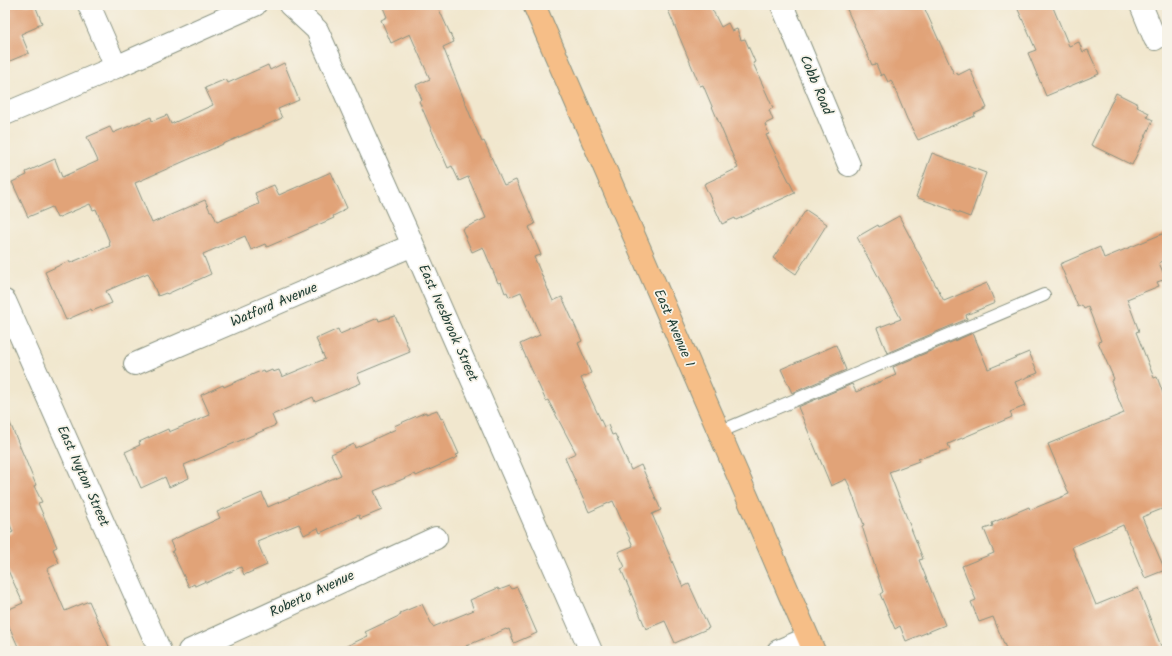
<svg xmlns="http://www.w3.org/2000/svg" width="1172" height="656" viewBox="0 0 1172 656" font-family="Kalam,sans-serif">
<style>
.building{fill:#e1a378}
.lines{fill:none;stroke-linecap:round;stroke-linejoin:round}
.lane-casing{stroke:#889281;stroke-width:14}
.street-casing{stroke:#889281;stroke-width:24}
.primary-casing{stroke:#889281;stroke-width:24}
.lane{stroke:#fff;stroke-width:12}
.street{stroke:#fff;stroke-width:22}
.primary{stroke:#f6be87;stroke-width:22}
.labels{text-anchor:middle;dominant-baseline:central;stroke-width:3.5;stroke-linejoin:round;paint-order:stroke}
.street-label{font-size:14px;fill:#1f3d34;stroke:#f7f3e8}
</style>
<rect width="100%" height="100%" fill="#f7f3e8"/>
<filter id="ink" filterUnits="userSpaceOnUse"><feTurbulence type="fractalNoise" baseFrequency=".025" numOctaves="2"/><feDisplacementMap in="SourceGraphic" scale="8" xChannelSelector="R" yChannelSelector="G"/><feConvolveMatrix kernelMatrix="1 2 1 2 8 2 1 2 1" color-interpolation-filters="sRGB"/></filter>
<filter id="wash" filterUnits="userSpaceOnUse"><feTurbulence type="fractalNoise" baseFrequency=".012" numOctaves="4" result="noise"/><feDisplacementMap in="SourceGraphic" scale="16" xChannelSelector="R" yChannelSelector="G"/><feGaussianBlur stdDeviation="0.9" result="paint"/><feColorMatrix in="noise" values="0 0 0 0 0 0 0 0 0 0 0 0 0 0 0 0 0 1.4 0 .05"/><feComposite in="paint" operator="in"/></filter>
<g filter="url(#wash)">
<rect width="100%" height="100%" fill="#f1e7ce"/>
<g id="blocks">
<path class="building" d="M 5,5 L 35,5 L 42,23 L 37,25 L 37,27 L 21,34 L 29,53 L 5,63 Z
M 382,5 L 437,5 L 454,42 L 443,47 L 473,122 L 482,142 L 484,141 L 504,185 L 516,180 L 535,224 L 529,227 L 541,255 L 534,257 L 553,301 L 562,297 L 582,341 L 578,343 L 591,373 L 581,378 L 604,427 L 608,425 L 612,435 L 615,434 L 631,470 L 641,465 L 661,510 L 652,514 L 683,587 L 689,584 L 709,628 L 675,643 L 665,621 L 646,629 L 621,569 L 625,567 L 618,552 L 633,546 L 613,501 L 589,512 L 565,458 L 576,453 L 548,400 L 546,401 L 520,344 L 540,335 L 521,292 L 509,297 L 507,292 L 505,293 L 501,282 L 498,283 L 483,247 L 472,252 L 462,229 L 486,218 L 468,177 L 459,181 L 452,166 L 448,168 L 419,101 L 422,100 L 416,85 L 430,79 L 410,34 L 391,43 L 381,20 L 387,17 Z
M 666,5 L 710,5 L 721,27 L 728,23 L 732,31 L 737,29 L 741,40 L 745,39 L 755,62 L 753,63 L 773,108 L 769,110 L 773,120 L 765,124 L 769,134 L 766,135 L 795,193 L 736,220 L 735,218 L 722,224 L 704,184 L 738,168 L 703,85 L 700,86 Z
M 845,5 L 923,5 L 954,74 L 957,73 L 958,75 L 970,69 L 987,108 L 974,114 L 975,116 L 918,140 L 907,119 L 891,80 L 888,82 L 884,74 L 881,76 L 876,64 L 872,65 Z
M 1016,5 L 1052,5 L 1069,46 L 1079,42 L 1083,52 L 1088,50 L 1099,74 L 1046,96 L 1028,53 L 1036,50 Z
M 284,63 L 299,100 L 278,109 L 282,118 L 135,183 L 152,223 L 205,200 L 210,211 L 212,211 L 217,222 L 259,204 L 255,193 L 274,185 L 279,195 L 331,172 L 347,208 L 342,210 L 343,211 L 333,216 L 334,218 L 267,247 L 265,244 L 251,250 L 245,236 L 203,254 L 211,274 L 167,294 L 166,293 L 158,296 L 148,273 L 106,291 L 112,303 L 92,311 L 91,309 L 66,320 L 45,272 L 69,261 L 70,263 L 110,246 L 109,243 L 110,243 L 96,209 L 93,210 L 90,204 L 57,218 L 52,207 L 28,217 L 12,182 L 27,175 L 26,172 L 55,159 L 62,177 L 98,161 L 87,137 L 110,127 L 113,133 L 151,117 L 152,121 L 167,115 L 171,124 L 213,105 L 205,88 L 226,79 L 228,83 L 268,65 L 270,70 Z
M 1116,93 L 1138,104 L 1137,107 L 1149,113 L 1147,117 L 1153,120 L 1132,165 L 1091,145 Z
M 932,153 L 986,173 L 970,217 L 916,197 Z
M 806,210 L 827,224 L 796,274 L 773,258 Z
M 899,216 L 944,301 L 987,283 L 995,303 L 966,315 L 967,319 L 887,353 L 877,328 L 901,319 L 857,237 L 878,225 L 879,227 Z
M 1167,232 L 1167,259 L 1159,263 L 1166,279 L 1157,282 L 1159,286 L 1127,299 L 1139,331 L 1136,332 L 1154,378 L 1157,377 L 1167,404 L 1167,507 L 1142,517 L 1165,570 L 1145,578 L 1123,525 L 1072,547 L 1096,605 L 1138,588 L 1163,651 L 1007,651 L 993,617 L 979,622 L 971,602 L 976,600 L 962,566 L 994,553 L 984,529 L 993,526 L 992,523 L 1029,507 L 1030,510 L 1069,494 L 1048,444 L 1124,413 L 1111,381 L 1114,379 L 1098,342 L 1101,341 L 1088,307 L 1084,309 L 1082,305 L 1078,307 L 1060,264 L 1100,247 L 1104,258 Z
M 395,316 L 410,352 L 357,374 L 361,383 L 315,402 L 313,397 L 272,415 L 276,425 L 184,465 L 189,478 L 169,487 L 165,477 L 141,488 L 125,452 L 140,445 L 139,442 L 168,429 L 169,432 L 210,415 L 201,395 L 223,385 L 224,387 L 263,370 L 265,373 L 272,370 L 273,372 L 279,370 L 282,377 L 325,359 L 316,339 L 338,329 L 340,334 L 378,318 L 379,321 Z
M 973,333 L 988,369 L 1029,352 L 1038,373 L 1015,382 L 1025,406 L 1010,412 L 1012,417 L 948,444 L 950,449 L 918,459 L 919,461 L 889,472 L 923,559 L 919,560 L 945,625 L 906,641 L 900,626 L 895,629 L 880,594 L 883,592 L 862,526 L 864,525 L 849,485 L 846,479 L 831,486 L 798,407 L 852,384 L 856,392 L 896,375 L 893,367 Z
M 836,345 L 846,370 L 792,393 L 781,369 Z
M 437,410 L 441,419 L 443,418 L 459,454 L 456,455 L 458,457 L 416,476 L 415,474 L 374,491 L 382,510 L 360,519 L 359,515 L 320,533 L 318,528 L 304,535 L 299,524 L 257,541 L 267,565 L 244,575 L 241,567 L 206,583 L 206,581 L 195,586 L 194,584 L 189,587 L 172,551 L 174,550 L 170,541 L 220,518 L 217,512 L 262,493 L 268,507 L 341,475 L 331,454 L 354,444 L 355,448 L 396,429 L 394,426 L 426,412 L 426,414 Z
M 5,411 L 36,485 L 34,486 L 42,502 L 38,503 L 57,547 L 53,549 L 59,563 L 47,569 L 65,611 L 89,601 L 111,651 L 20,651 L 5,617 L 5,611 L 23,603 L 5,564 L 5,536 L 13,532 L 5,513 Z
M 510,586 L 512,589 L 517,587 L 537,633 L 514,643 L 509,629 L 507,630 L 506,629 L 466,646 L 469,651 L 336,651 L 368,636 L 365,632 L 401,615 L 400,613 L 422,604 L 433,627 L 474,610 L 470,600 L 498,588 L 499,590 Z"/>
</g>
</g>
<g filter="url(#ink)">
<use href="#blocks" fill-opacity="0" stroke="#889281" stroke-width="1"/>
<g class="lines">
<defs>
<path id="lane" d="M 719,432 L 1044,295"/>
<path id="street" d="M 290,5 L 317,30 L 413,245 L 591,651
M 782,5 L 849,165
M 1141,5 L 1155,39
M 116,67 L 255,5
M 5,114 L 116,67 L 89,5
M 5,301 L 160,651
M 135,364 L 413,245
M 189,651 L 436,538
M 778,651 L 808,638"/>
<path id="primary" d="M 534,5 L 814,651"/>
</defs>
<use href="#lane" class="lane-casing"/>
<use href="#street" class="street-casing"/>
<use href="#primary" class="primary-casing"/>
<use href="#lane" class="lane"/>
<use href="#street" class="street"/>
<use href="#primary" class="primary"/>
</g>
</g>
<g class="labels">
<g class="street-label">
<text transform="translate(816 85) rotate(67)">Cobb Road</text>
<text transform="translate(274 305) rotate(-23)">Watford Avenue</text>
<text transform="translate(448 323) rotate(66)">East Ivesbrook Street</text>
<text transform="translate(674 328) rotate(67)">East Avenue I</text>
<text transform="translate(83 476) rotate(66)">East Ivyton Street</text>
<text transform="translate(312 594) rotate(-25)">Roberto Avenue</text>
</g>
</g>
<rect width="1172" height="656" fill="none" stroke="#f7f3e8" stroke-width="20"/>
</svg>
